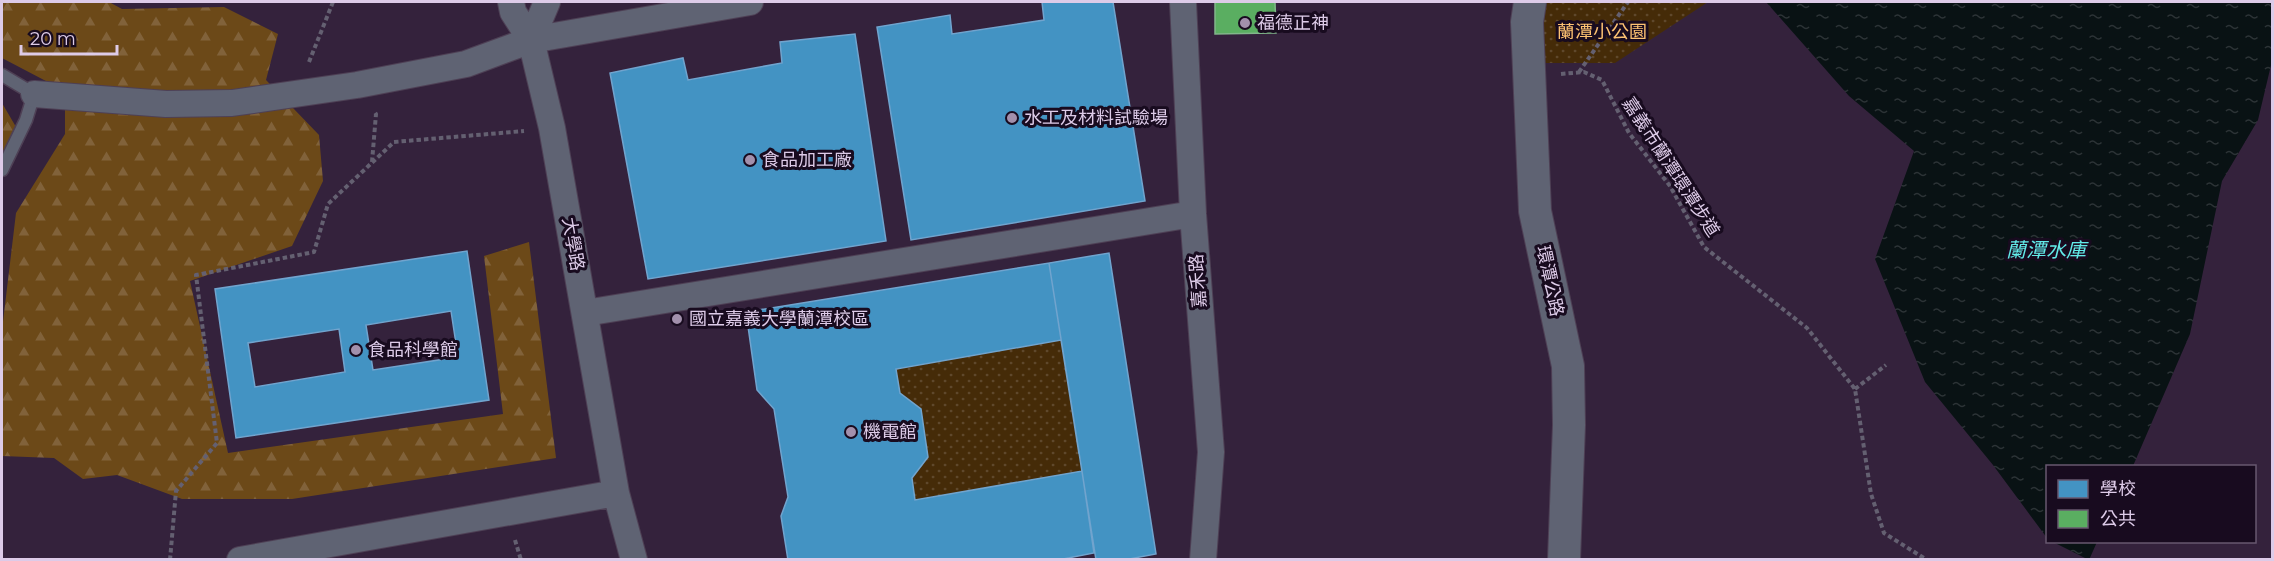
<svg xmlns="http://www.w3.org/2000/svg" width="2274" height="561" viewBox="0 0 2274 561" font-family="Montserrat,'Noto Sans TC',sans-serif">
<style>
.green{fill:url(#green-dots)}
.forest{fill:url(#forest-firs)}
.water{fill:url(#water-ripples)}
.schools{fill:#4393c3;stroke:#71a4ce;stroke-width:1.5;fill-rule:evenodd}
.public{fill:#5aae61;stroke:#81b78a;stroke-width:1.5}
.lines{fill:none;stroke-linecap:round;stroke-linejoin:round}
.service-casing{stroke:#4e4055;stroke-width:15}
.minor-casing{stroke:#4e4055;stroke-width:28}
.tertiary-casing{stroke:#4e4055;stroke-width:34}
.path{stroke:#646071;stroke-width:4;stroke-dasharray:4.5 3;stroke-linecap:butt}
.service{stroke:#5f6373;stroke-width:12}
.minor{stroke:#5f6373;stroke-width:26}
.tertiary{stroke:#5f6373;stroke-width:32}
.poi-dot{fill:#a290ac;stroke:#180b1f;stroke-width:2}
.labels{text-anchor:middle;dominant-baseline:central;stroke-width:6;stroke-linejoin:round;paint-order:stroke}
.poi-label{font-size:18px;fill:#ddcbe8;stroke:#180b1f;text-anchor:start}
.park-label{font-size:18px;fill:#fdc272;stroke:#180b1f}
.street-label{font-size:18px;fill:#ddcbe8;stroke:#180b1f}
.water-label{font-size:20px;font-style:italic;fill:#62ebe9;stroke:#180b1f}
</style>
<defs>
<pattern id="green-dots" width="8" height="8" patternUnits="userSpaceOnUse" patternTransform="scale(1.5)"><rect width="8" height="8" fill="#452b08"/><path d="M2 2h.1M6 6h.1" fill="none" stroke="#5f482c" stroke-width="1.8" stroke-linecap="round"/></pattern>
<pattern id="forest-firs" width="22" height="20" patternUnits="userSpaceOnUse" patternTransform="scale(1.5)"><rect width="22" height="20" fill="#6c4918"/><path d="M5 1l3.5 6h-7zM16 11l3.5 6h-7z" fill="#81623a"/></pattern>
<pattern id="water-ripples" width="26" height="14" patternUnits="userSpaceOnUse" patternTransform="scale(1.5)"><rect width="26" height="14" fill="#091214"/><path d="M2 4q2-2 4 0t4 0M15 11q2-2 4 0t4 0" fill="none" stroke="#2c3336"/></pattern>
</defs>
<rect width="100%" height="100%" fill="#34223c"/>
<path class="green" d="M 1546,2 L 1708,2 L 1615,63 L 1536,63 Z
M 1061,340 L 1082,471 L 915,500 L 912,478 L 928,457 L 921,410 L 900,393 L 896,369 Z"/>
<path class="forest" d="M 2,2 L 109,2 L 122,9 L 224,7 L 278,34 L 266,80 L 319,135 L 323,181 L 292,246 L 190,281 L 228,453 L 503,414 L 484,256 L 529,242 L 556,458 L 292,499 L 182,499 L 117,475 L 83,479 L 54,458 L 2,456 L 2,330 L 16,213 L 65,134 L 65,91 L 2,58 Z
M 2,103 L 16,127 L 2,162 Z"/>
<path class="water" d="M 1766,2 L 2272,2 L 2272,61 L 2258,120 L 2222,181 L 2190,334 L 2133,466 L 2048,466 L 2047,538 L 1993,465 L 1925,382 L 1875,259 L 1914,151 L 1849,96 Z
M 2053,542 L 2097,542 L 2089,560 Z"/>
<path class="schools" d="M 1042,2 L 1113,2 L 1145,201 L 911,240 L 877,27 L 950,15 L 952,34 L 1044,20 Z
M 855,34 L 886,241 L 648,279 L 610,73 L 683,58 L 688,80 L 782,63 L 780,42 Z
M 467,251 L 489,400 L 236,438 L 215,289 ZM 451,311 L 458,357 L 373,370 L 366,325 ZM 339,329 L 345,372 L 255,387 L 248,343 Z
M 1109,253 L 1156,554 L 1124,560 L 1096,560 L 1049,263 Z
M 1049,263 L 1079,454 L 1061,340 L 896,369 L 900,393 L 921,409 L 928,457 L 912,478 L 915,500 L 1082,471 L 1094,553 L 1058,560 L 788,560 L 781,516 L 788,497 L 774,409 L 757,390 L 746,312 Z"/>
<path class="public" d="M 1215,2 L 1275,2 L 1276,33 L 1215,34 Z"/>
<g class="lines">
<defs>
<path id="service" d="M 2,75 L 34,94 L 26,120 L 2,170"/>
<path id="minor" d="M 511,2 L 513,12 L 531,40 L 552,128 L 616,493 L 634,560
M 1183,2 L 1193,214 L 1211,452 L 1203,560
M 531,40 L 547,2
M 34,94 L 166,104 L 232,103 L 357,85 L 466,64 L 531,40 L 750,2
M 585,313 L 1193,214
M 240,560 L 616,493"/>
<path id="tertiary" d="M 1530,2 L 1527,22 L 1535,211 L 1568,366 L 1569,425 L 1564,560"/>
</defs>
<use href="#service" class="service-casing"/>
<use href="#minor" class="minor-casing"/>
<use href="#tertiary" class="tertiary-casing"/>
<path class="path" d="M 309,62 L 333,2
M 1579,72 L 1628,2
M 1561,74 L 1584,72 L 1602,80 L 1629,133 L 1670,186 L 1704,247 L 1807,328 L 1855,389 L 1871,494 L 1884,533 L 1927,560
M 372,162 L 376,114 L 374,111
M 1855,389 L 1886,365
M 515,540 L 521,560
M 170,560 L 176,491 L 217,443 L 196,275 L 314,252 L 328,204 L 394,142 L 524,131"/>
<use href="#service" class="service"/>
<use href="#minor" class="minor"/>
<use href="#tertiary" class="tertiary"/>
</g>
<g class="poi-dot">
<circle cx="1245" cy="23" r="6"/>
<circle cx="1012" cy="118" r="6"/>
<circle cx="750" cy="160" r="6"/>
<circle cx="677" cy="319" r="6"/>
<circle cx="356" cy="350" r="6"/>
<circle cx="851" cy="432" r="6"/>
</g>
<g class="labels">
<g class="poi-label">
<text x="1257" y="23">福德正神</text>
<text x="1024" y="118">水工及材料試驗場</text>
<text x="762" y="160">食品加工廠</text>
<text x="689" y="319">國立嘉義大學蘭潭校區</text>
<text x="368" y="350">食品科學館</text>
<text x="863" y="432">機電館</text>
</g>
<g class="park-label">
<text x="1602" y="32">蘭潭小公園</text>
</g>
<g class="street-label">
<text transform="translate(1671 167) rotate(57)">嘉義市蘭潭環潭步道</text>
<text transform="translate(573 244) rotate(80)">大學路</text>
<text transform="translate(1198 281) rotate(-94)">嘉禾路</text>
<text transform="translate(1550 281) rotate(78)">環潭公路</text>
</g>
<g class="water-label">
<text x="2046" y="250">蘭潭水庫</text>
</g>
</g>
<rect width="2274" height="561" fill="none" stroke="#ddcbe8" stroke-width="6"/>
<rect x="2046" y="465" width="210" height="78" fill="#180b1f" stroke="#67586f" stroke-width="1.5"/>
<rect x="2058" y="480" width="30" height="18" fill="#4393c3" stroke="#67586f" stroke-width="1.5"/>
<text x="2100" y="495" font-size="18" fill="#ddcbe8">學校</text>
<rect x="2058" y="510" width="30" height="18" fill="#5aae61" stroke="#67586f" stroke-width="1.5"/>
<text x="2100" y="525" font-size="18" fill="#ddcbe8">公共</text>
<path d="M21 45v9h96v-9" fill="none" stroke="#ddcbe8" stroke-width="3"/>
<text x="30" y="45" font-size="18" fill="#ddcbe8" stroke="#180b1f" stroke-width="4.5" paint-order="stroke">20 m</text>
</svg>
